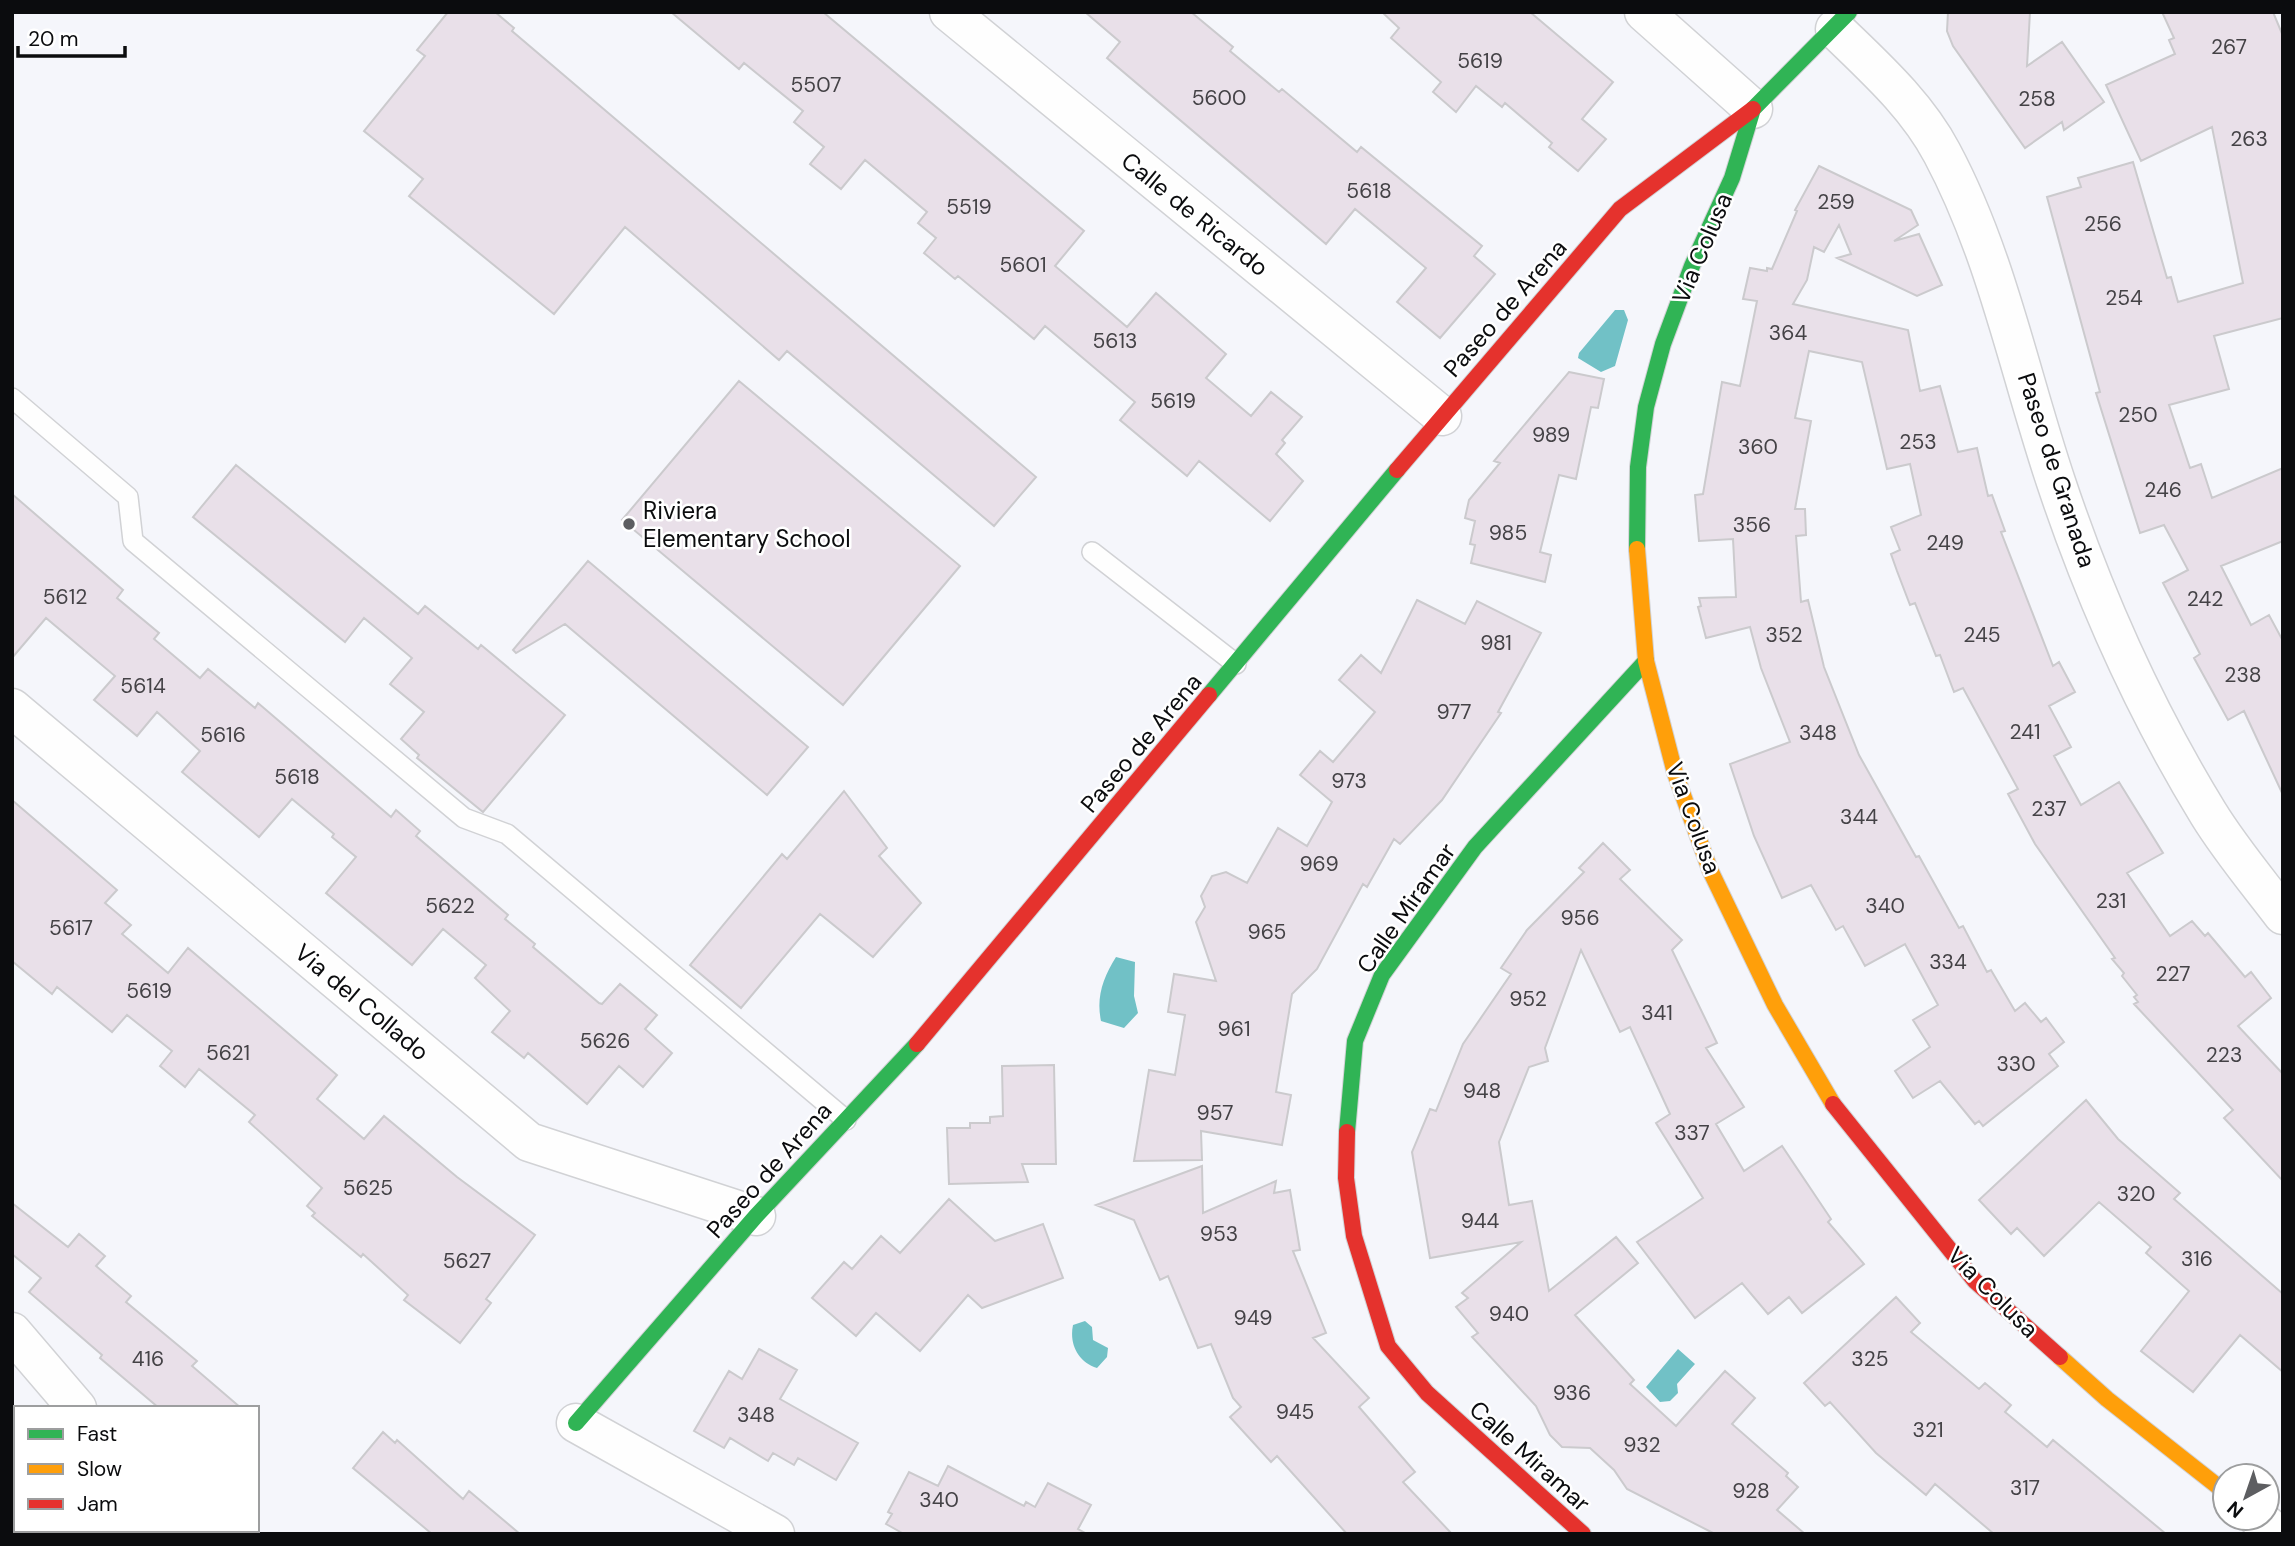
<svg xmlns="http://www.w3.org/2000/svg" width="2295" height="1546" viewBox="0 0 2295 1546" font-family="'DM Sans',sans-serif">
<style>
.water{fill:#71c1c6}
.building{fill:#e9e0e9;stroke:#cbcacd;stroke-width:2}
.lines{fill:none;stroke-linecap:round;stroke-linejoin:round}
.lane-casing{stroke:#d1d2d5;stroke-width:22}
.street-casing{stroke:#d1d2d5;stroke-width:41}
.fast-casing{stroke:#d1d2d5;stroke-width:18}
.slow-casing{stroke:#d1d2d5;stroke-width:18}
.jam-casing{stroke:#d1d2d5;stroke-width:18}
.lane{stroke:#fefefe;stroke-width:19}
.street{stroke:#fefefe;stroke-width:38}
.fast{stroke:#30b455;stroke-width:16}
.slow{stroke:#ff9f0a;stroke-width:16}
.jam{stroke:#e5322d;stroke-width:16}
.poi-dot{fill:#5d5e61;stroke:#fff;stroke-width:2.5}
.labels{text-anchor:middle;dominant-baseline:central;stroke-width:5;stroke-linejoin:round;paint-order:stroke}
.number-label{font-size:21px;fill:#444246}
.street-label{font-size:24px;fill:#0b0c0e;stroke:#fff}
.poi-label{font-size:24px;fill:#0b0c0e;stroke:#fff;text-anchor:start}
</style>
<rect width="100%" height="100%" fill="#f5f6fb"/>
<path class="water" d="M 1615,310 L 1624,310 L 1628,320 L 1615,366 L 1601,372 L 1578,358 L 1579,353 Z
M 1116,957 L 1135,962 L 1134,996 L 1138,1013 L 1124,1028 L 1101,1021 C 1096,997 1103,978 1116,957 Z
M 1085,1321 L 1092,1327 L 1093,1340 L 1108,1348 L 1107,1357 L 1097,1368 C 1078,1362 1069,1344 1073,1325 Z
M 1678,1349 L 1695,1364 L 1677,1384 L 1678,1393 L 1670,1401 L 1660,1402 L 1646,1387 Z"/>
<path class="building" d="M 448,12 L 495,12 L 514,28 L 512,31 L 1036,477 L 994,526 L 787,351 L 779,360 L 625,227 L 554,314 L 409,196 L 423,179 L 364,131 L 425,56 L 417,50 Z
M 671,12 L 823,12 L 1084,231 L 1055,266 L 1127,327 L 1156,293 L 1226,354 L 1206,378 L 1251,416 L 1271,392 L 1302,417 L 1282,440 L 1285,443 L 1276,454 L 1303,481 L 1270,521 L 1199,461 L 1187,476 L 1120,420 L 1135,402 L 1045,326 L 1034,339 L 958,276 L 955,279 L 924,253 L 936,238 L 918,223 L 927,212 L 865,160 L 841,189 L 810,164 L 824,147 L 794,122 L 803,111 L 744,63 L 739,69 Z
M 1085,12 L 1191,12 L 1233,47 L 1230,51 L 1279,92 L 1282,89 L 1357,152 L 1361,147 L 1482,246 L 1474,256 L 1495,274 L 1440,338 L 1397,302 L 1426,268 L 1355,209 L 1326,244 L 1107,58 L 1120,42 Z
M 1382,12 L 1530,12 L 1613,82 L 1582,119 L 1606,139 L 1578,171 L 1549,147 L 1552,143 L 1505,103 L 1502,107 L 1476,86 L 1456,112 L 1433,92 L 1441,82 L 1391,38 L 1399,28 Z
M 1948,12 L 2030,12 L 2027,66 L 2062,42 L 2104,102 L 2064,130 L 2062,122 L 2025,148 L 1953,46 L 1947,31 Z
M 2162,12 L 2273,12 L 2283,36 L 2283,318 L 2214,336 L 2229,389 L 2169,405 L 2190,468 L 2201,464 L 2212,498 L 2283,468 L 2283,541 L 2221,566 L 2251,625 L 2269,615 L 2283,641 L 2283,795 L 2244,711 L 2228,720 L 2194,658 L 2200,654 L 2163,583 L 2188,570 L 2164,525 L 2140,533 L 2096,393 L 2100,392 L 2047,197 L 2081,187 L 2078,178 L 2133,162 L 2167,278 L 2171,277 L 2178,302 L 2243,283 L 2212,127 L 2141,161 L 2106,85 L 2175,54 L 2169,40 L 2174,38 Z
M 1819,166 L 1911,210 L 1918,225 L 1894,241 L 1919,234 L 1942,285 L 1917,296 L 1837,258 L 1851,254 L 1839,225 L 1824,252 L 1814,247 L 1807,280 L 1793,304 L 1908,330 L 1920,391 L 1940,386 L 1958,452 L 1977,448 L 1988,496 L 1992,495 L 2005,531 L 2001,532 L 2053,666 L 2059,662 L 2075,692 L 2049,706 L 2071,747 L 2054,756 L 2081,805 L 2119,782 L 2163,853 L 2127,873 L 2170,936 L 2192,921 L 2205,936 L 2208,933 L 2245,977 L 2251,972 L 2271,998 L 2238,1026 L 2283,1074 L 2283,1181 L 2224,1118 L 2233,1110 L 2134,1004 L 2138,1002 L 2134,997 L 2137,995 L 2122,976 L 2124,973 L 2112,959 L 2115,958 L 2035,844 L 2008,794 L 2018,789 L 1963,688 L 1954,692 L 1940,655 L 1936,656 L 1915,603 L 1910,605 L 1897,571 L 1891,554 L 1900,550 L 1891,527 L 1921,515 L 1910,464 L 1887,469 L 1862,362 L 1809,351 L 1795,418 L 1811,421 L 1795,509 L 1805,509 L 1806,535 L 1796,536 L 1801,602 L 1808,600 L 1824,667 L 1859,755 L 1916,857 L 1919,856 L 1959,928 L 1963,926 L 1987,972 L 1991,970 L 2015,1011 L 2025,1003 L 2041,1022 L 2046,1018 L 2064,1042 L 2049,1054 L 2058,1066 L 1983,1126 L 1979,1121 L 1975,1124 L 1940,1081 L 1913,1098 L 1895,1071 L 1930,1047 L 1913,1020 L 1938,1005 L 1905,944 L 1865,966 L 1843,926 L 1836,930 L 1811,885 L 1782,898 L 1754,836 L 1730,764 L 1790,742 L 1761,668 L 1750,627 L 1706,638 L 1698,607 L 1701,606 L 1699,598 L 1736,597 L 1733,539 L 1699,541 L 1695,495 L 1703,494 L 1722,382 L 1740,386 L 1757,301 L 1743,299 L 1750,268 L 1767,271 L 1767,268 L 1772,269 L 1797,211 L 1795,210 Z
M 1569,372 L 1604,379 L 1598,408 L 1591,407 L 1576,479 L 1559,475 L 1540,552 L 1551,555 L 1545,582 L 1471,563 L 1475,545 L 1470,544 L 1475,521 L 1465,518 L 1469,500 L 1500,463 L 1494,461 Z
M 739,381 L 960,566 L 843,705 L 622,520 Z
M 236,465 L 418,614 L 425,606 L 478,649 L 481,645 L 565,715 L 483,812 L 417,758 L 419,755 L 401,739 L 424,712 L 390,684 L 412,658 L 364,618 L 345,642 L 193,517 Z
M 12,494 L 123,590 L 117,598 L 159,633 L 154,639 L 200,678 L 208,669 L 255,708 L 258,703 L 391,817 L 396,810 L 420,831 L 416,836 L 508,915 L 505,919 L 535,944 L 533,947 L 599,1003 L 602,1004 L 620,984 L 657,1015 L 645,1029 L 672,1053 L 643,1087 L 619,1066 L 587,1104 L 528,1053 L 524,1058 L 492,1032 L 510,1011 L 475,978 L 486,965 L 443,929 L 412,965 L 326,893 L 356,857 L 332,837 L 334,834 L 292,799 L 259,837 L 182,772 L 200,751 L 157,712 L 137,736 L 94,700 L 115,676 L 46,618 L 12,658 Z
M 588,561 L 808,747 L 767,795 L 565,624 L 516,653 L 513,650 Z
M 1417,600 L 1465,624 L 1477,601 L 1541,633 L 1498,712 L 1501,713 L 1442,800 L 1400,844 L 1394,839 L 1367,887 L 1363,884 L 1317,969 L 1292,994 L 1276,1092 L 1291,1095 L 1282,1145 L 1201,1131 L 1202,1160 L 1134,1161 L 1149,1070 L 1175,1075 L 1185,1015 L 1168,1012 L 1174,974 L 1216,981 L 1196,922 L 1205,907 L 1201,896 L 1212,876 L 1226,872 L 1247,883 L 1278,828 L 1307,846 L 1332,802 L 1300,775 L 1320,751 L 1333,762 L 1375,712 L 1339,680 L 1361,655 L 1381,673 Z
M 844,791 L 887,848 L 879,856 L 921,903 L 873,957 L 820,914 L 741,1008 L 690,965 L 782,854 L 787,859 Z
M 12,800 L 117,890 L 105,903 L 131,925 L 122,934 L 168,973 L 188,948 L 337,1075 L 317,1099 L 364,1139 L 384,1116 L 457,1177 L 535,1235 L 486,1299 L 491,1303 L 460,1343 L 404,1300 L 408,1295 L 363,1254 L 361,1257 L 312,1216 L 315,1213 L 307,1206 L 322,1188 L 249,1122 L 255,1115 L 199,1069 L 185,1087 L 160,1066 L 172,1051 L 127,1015 L 112,1032 L 57,987 L 52,994 L 12,961 Z
M 1603,843 L 1630,870 L 1620,879 L 1682,940 L 1672,950 L 1717,1043 L 1706,1048 L 1744,1107 L 1716,1124 L 1744,1171 L 1782,1146 L 1831,1219 L 1828,1222 L 1864,1264 L 1802,1313 L 1789,1297 L 1768,1314 L 1742,1283 L 1695,1318 L 1637,1242 L 1703,1198 L 1656,1123 L 1670,1114 L 1630,1027 L 1620,1032 L 1581,950 L 1545,1048 L 1548,1061 L 1529,1067 L 1499,1142 L 1509,1205 L 1532,1201 L 1549,1291 L 1616,1237 L 1638,1263 L 1575,1315 L 1634,1380 L 1630,1384 L 1676,1426 L 1725,1371 L 1755,1398 L 1732,1424 L 1788,1473 L 1786,1476 L 1798,1487 L 1777,1510 L 1805,1534 L 1715,1534 L 1627,1489 L 1614,1470 L 1590,1448 L 1562,1447 L 1550,1435 L 1536,1406 L 1472,1337 L 1478,1333 L 1456,1307 L 1468,1298 L 1462,1293 L 1521,1242 L 1430,1258 L 1412,1152 L 1430,1109 L 1436,1111 L 1463,1044 L 1511,974 L 1501,968 L 1527,930 L 1584,872 L 1579,868 Z
M 1054,1065 L 1056,1164 L 1022,1164 L 1028,1182 L 949,1184 L 947,1128 L 970,1128 L 970,1123 L 990,1123 L 990,1117 L 1003,1116 L 1002,1066 Z
M 2086,1100 L 2118,1139 L 2180,1193 L 2174,1199 L 2283,1294 L 2283,1372 L 2240,1335 L 2193,1392 L 2141,1351 L 2189,1291 L 2146,1253 L 2151,1247 L 2099,1202 L 2044,1256 L 2017,1228 L 2011,1234 L 1979,1200 Z
M 1202,1166 L 1203,1213 L 1276,1181 L 1274,1193 L 1290,1190 L 1300,1250 L 1293,1251 L 1326,1333 L 1313,1338 L 1369,1398 L 1359,1407 L 1415,1472 L 1403,1482 L 1452,1534 L 1347,1534 L 1277,1456 L 1271,1462 L 1230,1417 L 1241,1407 L 1233,1398 L 1211,1344 L 1198,1348 L 1168,1276 L 1160,1280 L 1134,1220 L 1096,1205 Z
M 949,1199 L 995,1241 L 1043,1224 L 1063,1278 L 982,1308 L 968,1295 L 920,1351 L 876,1313 L 856,1336 L 812,1298 L 844,1262 L 852,1269 L 881,1236 L 900,1253 Z
M 12,1203 L 68,1247 L 79,1234 L 105,1256 L 96,1266 L 131,1296 L 126,1302 L 197,1361 L 192,1366 L 241,1408 L 159,1408 L 100,1358 L 102,1355 L 29,1292 L 41,1278 L 12,1254 Z
M 1896,1297 L 1920,1323 L 1911,1332 L 1979,1389 L 1985,1383 L 2011,1405 L 2005,1412 L 2047,1447 L 2053,1440 L 2166,1534 L 1994,1534 L 1935,1484 L 1926,1495 L 1876,1453 L 1830,1402 L 1825,1406 L 1804,1383 Z
M 759,1349 L 797,1370 L 780,1399 L 858,1443 L 836,1480 L 798,1458 L 794,1465 L 773,1453 L 768,1461 L 730,1438 L 724,1448 L 694,1431 L 729,1371 L 742,1379 Z
M 383,1432 L 395,1443 L 397,1440 L 463,1499 L 469,1491 L 520,1534 L 432,1534 L 353,1468 Z
M 948,1466 L 1024,1506 L 1026,1502 L 1035,1507 L 1048,1483 L 1091,1505 L 1078,1529 L 1087,1534 L 904,1534 L 886,1524 L 892,1514 L 888,1512 L 909,1472 L 938,1486 Z"/>
<g class="lines">
<defs>
<path id="lane" d="M 12,398 L 128,497 L 133,541 L 464,818 L 507,834 L 846,1120
M 1092,552 L 1236,664"/>
<path id="street" d="M 949,12 L 1442,416
M 1644,12 L 1753,109
M 1835,29 C 1874,67 1916,104 1942,153 C 1997,256 2019,372 2056,482 C 2094,596 2145,710 2208,813 C 2230,849 2258,882 2283,915
M 12,708 L 529,1142 L 756,1216
M 12,1332 L 77,1408
M 576,1423 L 775,1534
M 2258,1518 L 2277,1534
M 147,1530 L 149,1534"/>
<path id="fast" d="M 1637,549 L 1638,467 L 1646,407 L 1663,344 L 1692,266 L 1732,178 L 1753,109 L 1849,12
M 1209,695 L 1397,470
M 1347,1132 L 1355,1041 L 1382,975 L 1475,847 L 1646,661
M 576,1423 L 756,1216 L 917,1044"/>
<path id="slow" d="M 1637,549 L 1646,661 L 1675,773 L 1710,870 L 1775,1005 L 1833,1104
M 2060,1357 L 2107,1399 L 2225,1492"/>
<path id="jam" d="M 1397,470 L 1620,209 L 1753,109
M 917,1044 L 1209,695
M 1833,1104 L 1975,1281 L 2060,1357
M 1347,1132 L 1346,1178 L 1354,1236 L 1388,1346 L 1427,1393 L 1583,1534"/>
</defs>
<use href="#lane" class="lane-casing"/>
<use href="#street" class="street-casing"/>
<use href="#fast" class="fast-casing"/>
<use href="#slow" class="slow-casing"/>
<use href="#jam" class="jam-casing"/>
<use href="#lane" class="lane"/>
<use href="#street" class="street"/>
<use href="#fast" class="fast"/>
<use href="#slow" class="slow"/>
<use href="#jam" class="jam"/>
</g>
<circle class="poi-dot" cx="629" cy="524" r="7"/>
<g class="labels">
<g class="number-label">
<text x="2229" y="47">267</text>
<text x="1480" y="61">5619</text>
<text x="816" y="85">5507</text>
<text x="1219" y="98">5600</text>
<text x="2037" y="99">258</text>
<text x="2249" y="139">263</text>
<text x="1369" y="191">5618</text>
<text x="1836" y="202">259</text>
<text x="969" y="207">5519</text>
<text x="2103" y="224">256</text>
<text x="1023" y="265">5601</text>
<text x="2124" y="298">254</text>
<text x="1788" y="333">364</text>
<text x="1115" y="341">5613</text>
<text x="1173" y="401">5619</text>
<text x="2138" y="415">250</text>
<text x="1551" y="435">989</text>
<text x="1918" y="442">253</text>
<text x="1758" y="447">360</text>
<text x="2163" y="490">246</text>
<text x="1752" y="525">356</text>
<text x="1508" y="533">985</text>
<text x="1945" y="543">249</text>
<text x="65" y="597">5612</text>
<text x="2205" y="599">242</text>
<text x="1784" y="635">352</text>
<text x="1982" y="635">245</text>
<text x="1496" y="643">981</text>
<text x="2243" y="675">238</text>
<text x="143" y="686">5614</text>
<text x="1454" y="712">977</text>
<text x="2025" y="732">241</text>
<text x="1818" y="733">348</text>
<text x="223" y="735">5616</text>
<text x="297" y="777">5618</text>
<text x="1349" y="781">973</text>
<text x="2049" y="809">237</text>
<text x="1859" y="817">344</text>
<text x="1319" y="864">969</text>
<text x="2111" y="901">231</text>
<text x="450" y="906">5622</text>
<text x="1885" y="906">340</text>
<text x="1580" y="918">956</text>
<text x="71" y="928">5617</text>
<text x="1267" y="932">965</text>
<text x="1948" y="962">334</text>
<text x="2173" y="974">227</text>
<text x="149" y="991">5619</text>
<text x="1528" y="999">952</text>
<text x="1657" y="1013">341</text>
<text x="1234" y="1029">961</text>
<text x="605" y="1041">5626</text>
<text x="228" y="1053">5621</text>
<text x="2224" y="1055">223</text>
<text x="2016" y="1064">330</text>
<text x="1482" y="1091">948</text>
<text x="1215" y="1113">957</text>
<text x="1692" y="1133">337</text>
<text x="368" y="1188">5625</text>
<text x="2136" y="1194">320</text>
<text x="1480" y="1221">944</text>
<text x="1219" y="1234">953</text>
<text x="2197" y="1259">316</text>
<text x="467" y="1261">5627</text>
<text x="1509" y="1314">940</text>
<text x="1253" y="1318">949</text>
<text x="148" y="1359">416</text>
<text x="1870" y="1359">325</text>
<text x="1572" y="1393">936</text>
<text x="1295" y="1412">945</text>
<text x="756" y="1415">348</text>
<text x="1928" y="1430">321</text>
<text x="1642" y="1445">932</text>
<text x="2025" y="1488">317</text>
<text x="1751" y="1491">928</text>
<text x="939" y="1500">340</text>
</g>
<g class="street-label">
<text transform="translate(1195 214) rotate(39)">Calle de Ricardo</text>
<text transform="translate(1702 248) rotate(-67)">Via Colusa</text>
<text transform="translate(1505 308) rotate(-49)">Paseo de Arena</text>
<text transform="translate(2057 470) rotate(72)">Paseo de Granada</text>
<text transform="translate(1141 743) rotate(-50)">Paseo de Arena</text>
<text transform="translate(1694 818) rotate(70)">Via Colusa</text>
<text transform="translate(1406 908) rotate(-55)">Calle Miramar</text>
<text transform="translate(362 1002) rotate(40)">Via del Collado</text>
<text transform="translate(769 1170) rotate(-48)">Paseo de Arena</text>
<text transform="translate(1993 1292) rotate(45)">Via Colusa</text>
<text transform="translate(1530 1456) rotate(42)">Calle Miramar</text>
</g>
<g class="poi-label">
<text x="643" y="510">Riviera<tspan x="643" dy="28">Elementary School</tspan></text>
</g>
</g>
<rect width="2295" height="1546" fill="none" stroke="#0b0c0e" stroke-width="28"/>
<rect x="14" y="1406" width="245" height="126" fill="#ffffff" stroke="#9d9e9f" stroke-width="2"/>
<rect x="28" y="1429" width="35" height="10" fill="#30b455" stroke="#9d9e9f" stroke-width="2"/>
<text x="77" y="1441" font-size="21" fill="#0b0c0e">Fast</text>
<rect x="28" y="1464" width="35" height="10" fill="#ff9f0a" stroke="#9d9e9f" stroke-width="2"/>
<text x="77" y="1476" font-size="21" fill="#0b0c0e">Slow</text>
<rect x="28" y="1499" width="35" height="10" fill="#e5322d" stroke="#9d9e9f" stroke-width="2"/>
<text x="77" y="1511" font-size="21" fill="#0b0c0e">Jam</text>
<g transform="translate(2246 1497) rotate(220)"><circle r="33" fill="#ffffff" stroke="#9d9e9f" stroke-width="2"/>
<path d="M0-5L12 26L0 18L-12 26Z" fill="#5d5e61"/>
<text y="-10" font-size="19" font-weight="bold" text-anchor="middle" fill="#0b0c0e">N</text>
</g>
<path d="M18 46v10h107v-10" fill="none" stroke="#0b0c0e" stroke-width="3.5"/>
<text x="28" y="46" font-size="21" fill="#0b0c0e" stroke="#ffffff" stroke-width="5" paint-order="stroke">20 m</text>
</svg>
